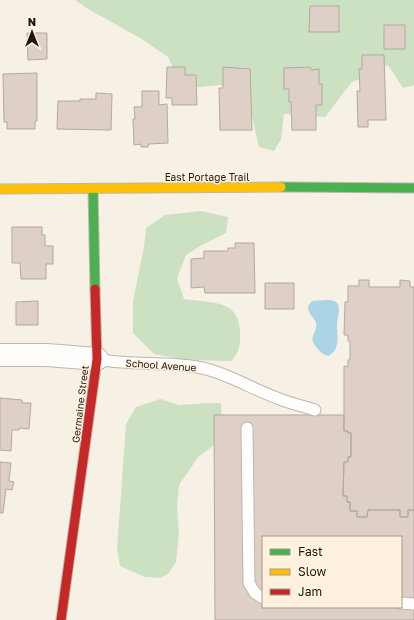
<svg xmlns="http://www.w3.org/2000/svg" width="414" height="620" viewBox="0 0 414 620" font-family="'Golos Text',sans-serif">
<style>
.forest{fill:#cce0c2}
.water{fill:#abd4e4}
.building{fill:#ded0c7;stroke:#b1a9a2;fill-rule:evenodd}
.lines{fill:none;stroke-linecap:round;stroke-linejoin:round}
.lane-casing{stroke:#bdb7ad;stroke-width:13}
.street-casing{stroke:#bdb7ad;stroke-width:24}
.fast-casing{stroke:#bdb7ad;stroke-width:11}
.slow-casing{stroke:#bdb7ad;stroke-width:11}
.jam-casing{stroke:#bdb7ad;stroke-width:11}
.lane{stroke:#fefdfb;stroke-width:11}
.street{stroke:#fefdfb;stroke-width:22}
.fast{stroke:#4caf50;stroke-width:9}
.slow{stroke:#ffc107;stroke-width:9}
.jam{stroke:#c62828;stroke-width:9}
.labels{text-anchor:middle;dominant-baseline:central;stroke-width:3;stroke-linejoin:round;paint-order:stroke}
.street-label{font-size:10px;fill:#1d180f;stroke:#fef1de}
</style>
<rect width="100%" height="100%" fill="#f7f0e5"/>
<path class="forest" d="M 75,0 L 414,0 L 414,85 L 403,88 L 388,65 L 351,83 L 325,117 L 284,114 L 281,139 L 274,151 L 259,147 L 249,103 L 221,85 L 198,87 L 175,72 L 168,57 L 140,38 L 88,9 Z
M 201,211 L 228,217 L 226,233 L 202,245 L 186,255 L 177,278 L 184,299 C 196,301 219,301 229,308 C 239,314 241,330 240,339 C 240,347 237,356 231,361 L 187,360 L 154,354 L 133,333 L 133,301 L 144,247 L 146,228 L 165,215 Z
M 160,399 L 179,405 L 207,403 L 221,403 L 222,439 L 198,457 L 179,485 L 177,507 L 179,533 L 176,562 L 168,574 L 160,578 L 145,577 L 120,566 L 117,549 L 126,424 L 136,407 Z"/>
<path class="water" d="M 312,301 C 318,301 328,299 334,301 C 343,304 337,318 337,324 C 337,335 341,350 328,356 C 324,355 321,353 318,349 C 306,336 318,334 316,323 C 314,316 308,315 308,306 Z"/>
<path class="building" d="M 310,6 L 339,6 L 339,32 L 309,32 Z
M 384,25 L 405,25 L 405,49 L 384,49 Z
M 27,33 L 47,33 L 47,59 L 28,60 Z
M 362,55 L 384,55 L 386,120 L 368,120 L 368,127 L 358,127 L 357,91 L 360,91 L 359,69 L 362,69 Z
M 167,67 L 185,67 L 185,75 L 196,75 L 197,105 L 172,105 L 172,98 L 166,98 Z
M 223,67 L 250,69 L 252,130 L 220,130 L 219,88 L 223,88 Z
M 310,67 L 311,70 L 319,69 L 319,84 L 322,84 L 322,105 L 316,105 L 316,130 L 292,130 L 291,102 L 289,102 L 289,89 L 284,89 L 284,68 Z
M 37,73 L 37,121 L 35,121 L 35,129 L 7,129 L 7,122 L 4,122 L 3,74 Z
M 142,91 L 159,91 L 159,105 L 167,104 L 168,143 L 149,144 L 148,147 L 141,147 L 141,144 L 134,145 L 133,119 L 135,119 L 134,107 L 142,107 Z
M 96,93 L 112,94 L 111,130 L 57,129 L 58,101 L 80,101 L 80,99 L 96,99 Z
M 12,227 L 42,227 L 42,235 L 45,235 L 45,246 L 53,246 L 53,264 L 46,264 L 46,279 L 21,279 L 20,263 L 12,263 Z
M 235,243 L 254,243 L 255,293 L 205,293 L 204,287 L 191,288 L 191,259 L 204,258 L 204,251 L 228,251 L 228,248 L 235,248 Z
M 359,280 L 369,280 L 369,287 L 400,287 L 400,280 L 410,281 L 410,287 L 414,287 L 414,510 L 408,510 L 408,517 L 400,517 L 400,510 L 368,510 L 367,517 L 357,517 L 357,511 L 350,511 L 350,502 L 347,502 L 347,496 L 343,496 L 344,462 L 348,462 L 348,457 L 351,457 L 351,433 L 348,433 L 348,431 L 344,431 L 344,366 L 348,367 L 348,360 L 350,360 L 350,341 L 348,341 L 348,335 L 344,335 L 345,302 L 348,302 L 348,286 L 359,286 Z
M 265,283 L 294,283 L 294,309 L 265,309 Z
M 38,301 L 38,325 L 16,325 L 16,302 Z
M 0,398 L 22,400 L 22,403 L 31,403 L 29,429 L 19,428 L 19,430 L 12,430 L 11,451 L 0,450 Z
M 214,415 L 344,415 L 344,431 L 348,431 L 348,433 L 351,433 L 351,457 L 348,457 L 348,462 L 344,462 L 343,496 L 347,496 L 347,502 L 350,502 L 350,511 L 357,511 L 357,517 L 367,517 L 368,510 L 400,510 L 400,517 L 408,517 L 408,510 L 414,510 L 414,620 L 215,620 ZM 263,537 L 401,537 L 401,607 L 263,607 Z
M 0,462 L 11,463 L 9,481 L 14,482 L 12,490 L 6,489 L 3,513 L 0,513 Z"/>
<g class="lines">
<defs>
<path id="lane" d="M 97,359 C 129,366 164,361 197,367 C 225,372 250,388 277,398 C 289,403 302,406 315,410
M 247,428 L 249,583 L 255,593 L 263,598
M 401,603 L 414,604"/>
<path id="street" d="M 0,355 L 47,355 L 97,359"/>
<path id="fast" d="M 281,187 L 414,188
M 93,189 L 95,289"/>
<path id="slow" d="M 0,189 L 281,187"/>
<path id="jam" d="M 61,620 L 97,359 L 95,289"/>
</defs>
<use href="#lane" class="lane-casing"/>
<use href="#street" class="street-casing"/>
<use href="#fast" class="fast-casing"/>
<use href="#slow" class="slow-casing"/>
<use href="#jam" class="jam-casing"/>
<use href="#lane" class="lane"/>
<use href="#street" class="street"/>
<use href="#fast" class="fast"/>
<use href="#slow" class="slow"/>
<use href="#jam" class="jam"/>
</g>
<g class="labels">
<g class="street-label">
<text x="207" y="177">East Portage Trail</text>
<text transform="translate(161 365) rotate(4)">School Avenue</text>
<text transform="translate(80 404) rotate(-83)">Germaine Street</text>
</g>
</g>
<rect x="262" y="536" width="140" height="72" fill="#fef1de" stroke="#a49a8b"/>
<rect x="270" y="549" width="20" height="6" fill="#4caf50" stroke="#a49a8b"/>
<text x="298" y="556" font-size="12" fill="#1d180f">Fast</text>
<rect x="270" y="569" width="20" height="6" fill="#ffc107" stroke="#a49a8b"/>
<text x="298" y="576" font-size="12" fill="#1d180f">Slow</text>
<rect x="270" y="589" width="20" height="6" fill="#c62828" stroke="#a49a8b"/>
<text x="298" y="596" font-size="12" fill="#1d180f">Jam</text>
<g transform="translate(32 32)" stroke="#fef1de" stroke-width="3" paint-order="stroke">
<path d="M0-3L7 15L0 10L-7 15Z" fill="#1d180f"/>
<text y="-6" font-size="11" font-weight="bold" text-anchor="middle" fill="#1d180f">N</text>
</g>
</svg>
